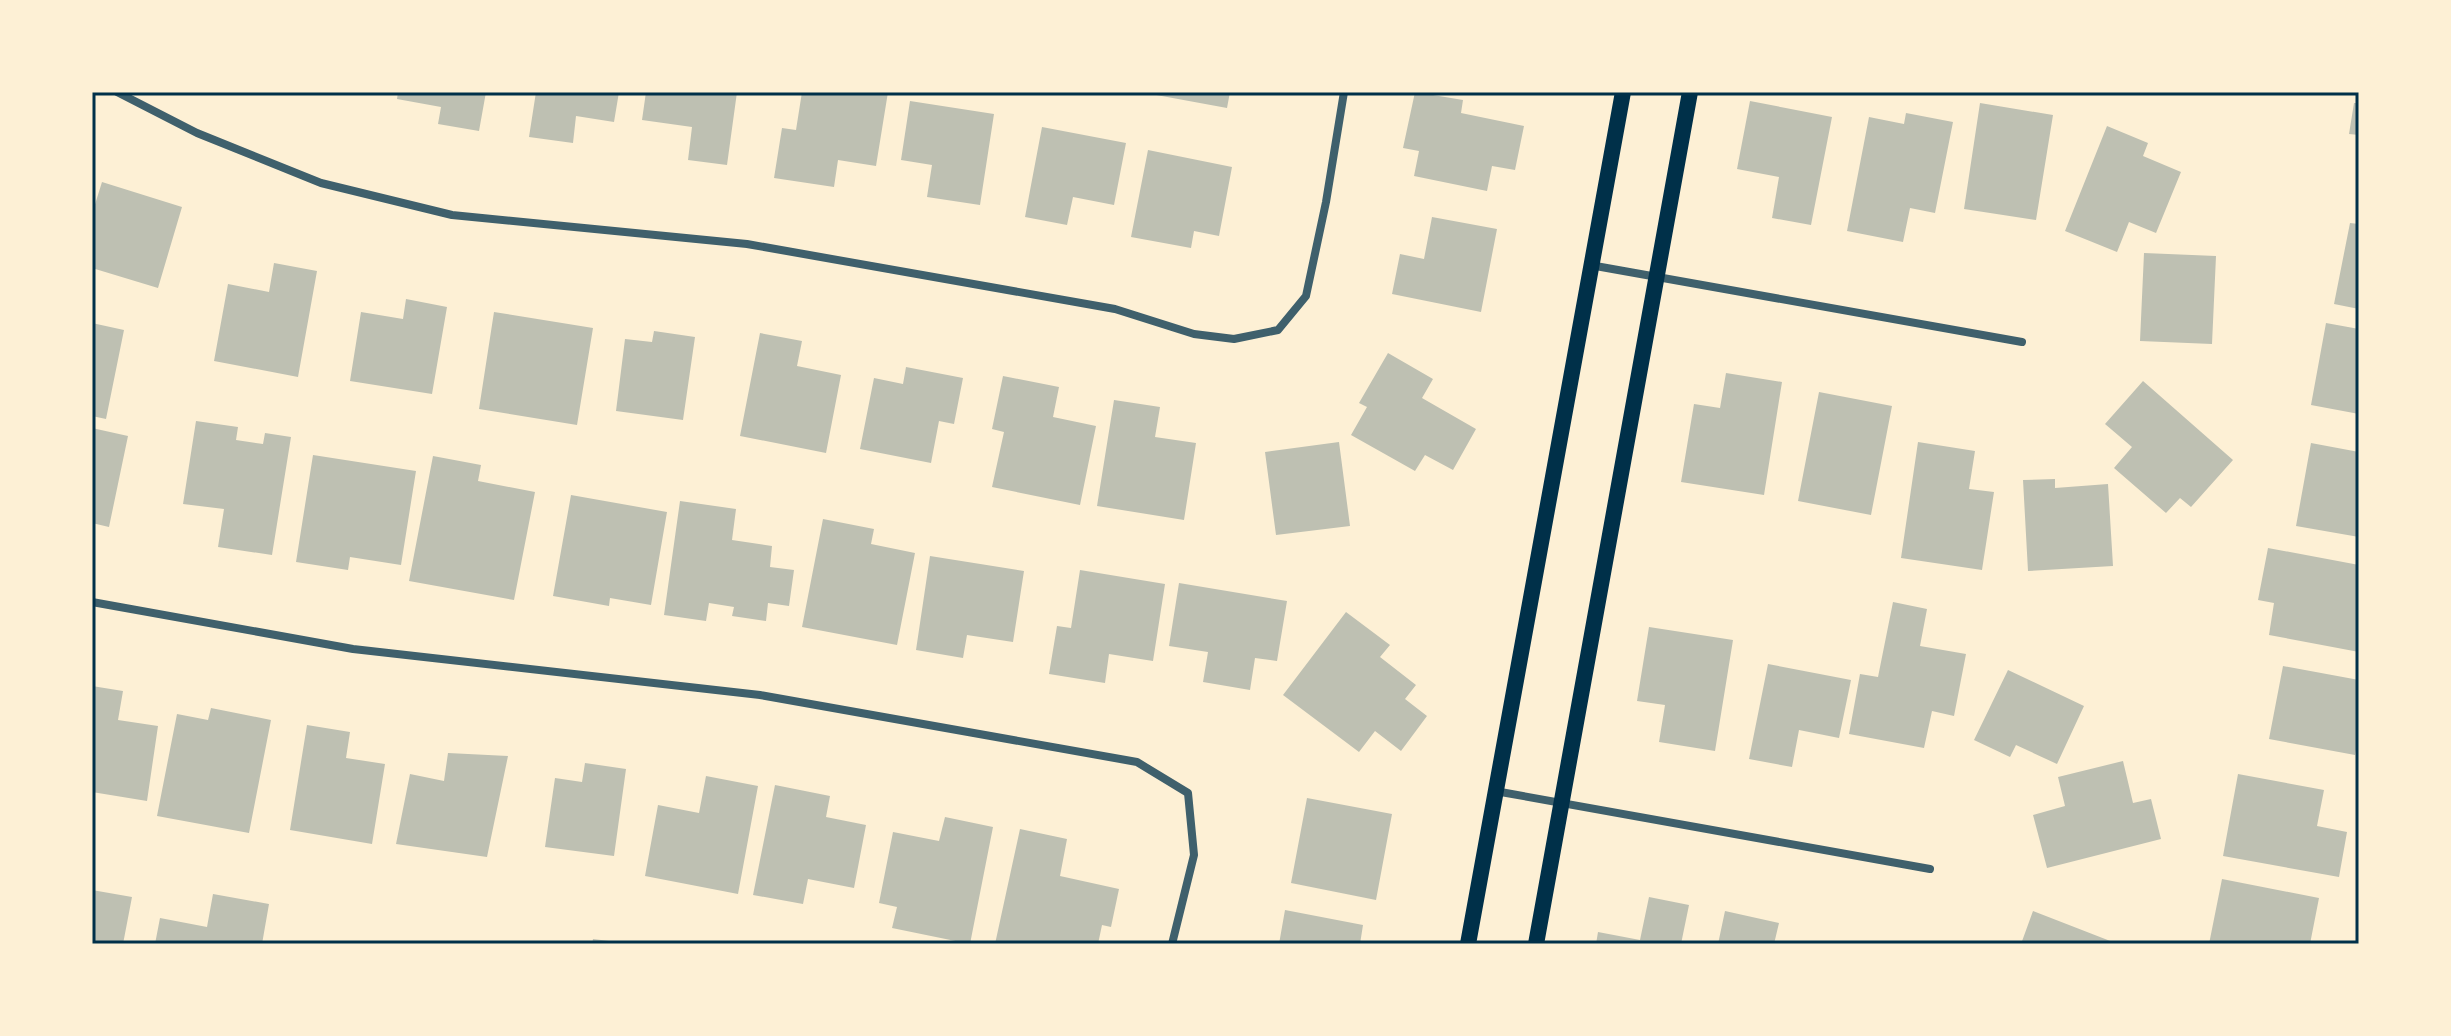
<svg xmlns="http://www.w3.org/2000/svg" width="2451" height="1036" viewBox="0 0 2451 1036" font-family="Rubik,sans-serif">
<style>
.building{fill:#bec0b2}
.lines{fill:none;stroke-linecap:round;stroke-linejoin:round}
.minor{stroke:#3f606c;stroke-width:8}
.secondary{stroke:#003049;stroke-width:16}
.neatline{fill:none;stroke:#003049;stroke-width:3}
</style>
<rect width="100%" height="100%" fill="#fdf0d5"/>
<path class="building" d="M 398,92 L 486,92 L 479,131 L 438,124 L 441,107 L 397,99 Z
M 536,92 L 619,92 L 614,122 L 576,116 L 573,143 L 529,137 Z
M 646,92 L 737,92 L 727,165 L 688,160 L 692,127 L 642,120 Z
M 802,92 L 888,92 L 876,166 L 838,160 L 834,187 L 774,178 L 782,128 L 796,130 Z
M 1140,92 L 1230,92 L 1227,108 Z
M 1415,92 L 1463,100 L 1461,113 L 1524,126 L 1515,170 L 1492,166 L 1487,191 L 1414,176 L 1419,151 L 1403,148 Z
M 910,101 L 994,114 L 980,205 L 927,197 L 932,165 L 901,160 Z
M 1750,101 L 1832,117 L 1811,225 L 1772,218 L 1779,177 L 1737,169 Z
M 1980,103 L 2053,115 L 2036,220 L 1964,209 Z
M 2354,103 L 2359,103 L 2359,135 L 2349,134 Z
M 1906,113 L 1953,122 L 1935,213 L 1910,208 L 1903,242 L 1847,231 L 1869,117 L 1904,124 Z
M 2107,126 L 2148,143 L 2143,156 L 2181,172 L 2156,233 L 2129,222 L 2117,252 L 2065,231 Z
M 1042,127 L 1126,143 L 1114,205 L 1073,197 L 1067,225 L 1025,217 Z
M 1148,150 L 1232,167 L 1219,236 L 1194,231 L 1191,248 L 1131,237 Z
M 102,182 L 182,207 L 158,288 L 92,268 L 92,214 Z
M 1432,217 L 1497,229 L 1481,312 L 1392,294 L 1400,254 L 1424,259 Z
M 2350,223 L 2359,224 L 2359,309 L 2334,304 Z
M 2144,253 L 2216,256 L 2212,344 L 2140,341 Z
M 274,263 L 317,271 L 298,377 L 214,361 L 228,284 L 269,292 Z
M 406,299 L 447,307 L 432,394 L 350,381 L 361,312 L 403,319 Z
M 494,312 L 593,328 L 577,425 L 479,409 Z
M 92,323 L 124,330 L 106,419 L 92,416 Z
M 2326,323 L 2359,329 L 2359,414 L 2311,405 Z
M 654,331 L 695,337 L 683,420 L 616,411 L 625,339 L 652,342 Z
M 760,333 L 802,341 L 797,366 L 841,375 L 826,453 L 740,436 Z
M 1388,353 L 1433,379 L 1422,398 L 1476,429 L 1453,470 L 1425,455 L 1415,471 L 1351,435 L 1367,407 L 1359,403 Z
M 906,367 L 963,378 L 954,424 L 939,421 L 931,463 L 860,449 L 874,378 L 903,384 Z
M 1726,373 L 1782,382 L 1764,495 L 1681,482 L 1694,404 L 1720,408 Z
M 1003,376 L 1059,387 L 1053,417 L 1096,426 L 1080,505 L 992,487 L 1004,432 L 992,429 Z
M 2143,381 L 2233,460 L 2191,507 L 2180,498 L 2166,513 L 2114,468 L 2132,447 L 2105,424 Z
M 1819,392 L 1892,406 L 1871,515 L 1798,501 Z
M 1114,400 L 1160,407 L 1155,437 L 1196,443 L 1184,520 L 1097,506 Z
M 196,421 L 238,427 L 236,440 L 263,444 L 265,433 L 291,437 L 272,555 L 218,547 L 224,509 L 183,504 Z
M 92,428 L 128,436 L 109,527 L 92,523 Z
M 1339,442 L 1350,526 L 1276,535 L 1265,452 Z
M 1918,442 L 1975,451 L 1969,489 L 1994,492 L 1982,570 L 1901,558 Z
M 2311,443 L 2359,452 L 2359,537 L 2296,526 Z
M 313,455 L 416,471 L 401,565 L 350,557 L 348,570 L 296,562 Z
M 433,456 L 481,465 L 478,481 L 535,492 L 514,600 L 409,581 Z
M 2055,479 L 2055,488 L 2108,484 L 2113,566 L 2028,571 L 2023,480 Z
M 571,495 L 667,512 L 651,605 L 610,598 L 609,606 L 553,596 Z
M 680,501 L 736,509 L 732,540 L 772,546 L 770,567 L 794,570 L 789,606 L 768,603 L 766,621 L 732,616 L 734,607 L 709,603 L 706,621 L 664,615 Z
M 823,519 L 874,529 L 871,544 L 915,553 L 897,645 L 802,627 Z
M 2268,548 L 2359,565 L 2359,652 L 2269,635 L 2274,603 L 2258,600 Z
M 930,556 L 1024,571 L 1013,642 L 967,635 L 963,658 L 916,650 Z
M 1080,570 L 1165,584 L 1153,661 L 1109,654 L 1105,683 L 1049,674 L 1057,626 L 1071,628 Z
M 1179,583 L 1287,601 L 1277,661 L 1255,658 L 1250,690 L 1203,682 L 1208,652 L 1169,646 Z
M 1893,602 L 1927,609 L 1920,646 L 1966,654 L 1954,716 L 1932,711 L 1924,748 L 1849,734 L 1860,674 L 1878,677 Z
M 1346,612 L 1390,645 L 1380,657 L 1416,685 L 1405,699 L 1427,716 L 1401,751 L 1375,731 L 1359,752 L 1283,695 Z
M 1649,627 L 1733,640 L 1715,751 L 1659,742 L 1665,705 L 1637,701 Z
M 1768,664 L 1851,680 L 1839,738 L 1799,730 L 1792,767 L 1749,759 Z
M 2283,666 L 2359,680 L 2359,733 L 2355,755 L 2269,739 Z
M 2008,670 L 2084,706 L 2057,764 L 2016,745 L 2010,757 L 1974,740 Z
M 92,686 L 123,691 L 118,720 L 158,726 L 147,801 L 92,792 Z
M 211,708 L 271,720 L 249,833 L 157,816 L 177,714 L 208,720 Z
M 307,725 L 350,732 L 346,758 L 385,764 L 372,844 L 290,830 Z
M 448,753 L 508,756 L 487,857 L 396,844 L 410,774 L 444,781 Z
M 2123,761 L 2133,803 L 2151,799 L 2161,839 L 2047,868 L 2033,815 L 2065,806 L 2058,777 Z
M 585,763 L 626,769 L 614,856 L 545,847 L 555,778 L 582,782 Z
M 2238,774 L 2324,790 L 2317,826 L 2347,832 L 2339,877 L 2223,856 Z
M 706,776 L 758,786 L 738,894 L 645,876 L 658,805 L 699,813 Z
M 775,785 L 830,796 L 826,817 L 866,825 L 854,888 L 808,879 L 803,904 L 753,895 Z
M 1307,798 L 1392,814 L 1376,900 L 1291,883 Z
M 945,817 L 993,827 L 970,944 L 892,928 L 897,907 L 879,903 L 893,832 L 939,841 Z
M 1020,829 L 1067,839 L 1060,876 L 1119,889 L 1111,927 L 1102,925 L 1098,944 L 1050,941 L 1050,944 L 995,944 Z
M 2222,879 L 2319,898 L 2310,944 L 2209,944 Z
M 92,890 L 132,897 L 123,944 L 92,944 Z
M 213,894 L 269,904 L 262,944 L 155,944 L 160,918 L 207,927 Z
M 1649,897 L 1689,905 L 1681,944 L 1596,944 L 1598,932 L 1640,940 Z
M 1285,910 L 1363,925 L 1360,944 L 1279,944 Z
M 1725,911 L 1779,923 L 1774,944 L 1718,944 Z
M 2033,911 L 2118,944 L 2021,944 Z
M 593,939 L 617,942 L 617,944 L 592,944 Z"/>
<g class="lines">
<path class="minor" d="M 117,92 L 197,133 L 321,183 L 452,215 L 747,244 L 1115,309 L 1194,334 L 1234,339 L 1278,330 L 1306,296 L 1326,202 L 1344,92
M 1590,265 L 2022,342
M 92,602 L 353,649 L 760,695 L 1137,762 L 1188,793 L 1194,855 L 1172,944
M 1495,791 L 1930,869"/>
<path class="secondary" d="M 1468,944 L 1623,92
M 1536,944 L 1690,92"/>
</g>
<rect width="2451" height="1036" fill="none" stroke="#fdf0d5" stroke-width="188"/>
<rect x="94" y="94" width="2263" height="848" class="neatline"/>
</svg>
